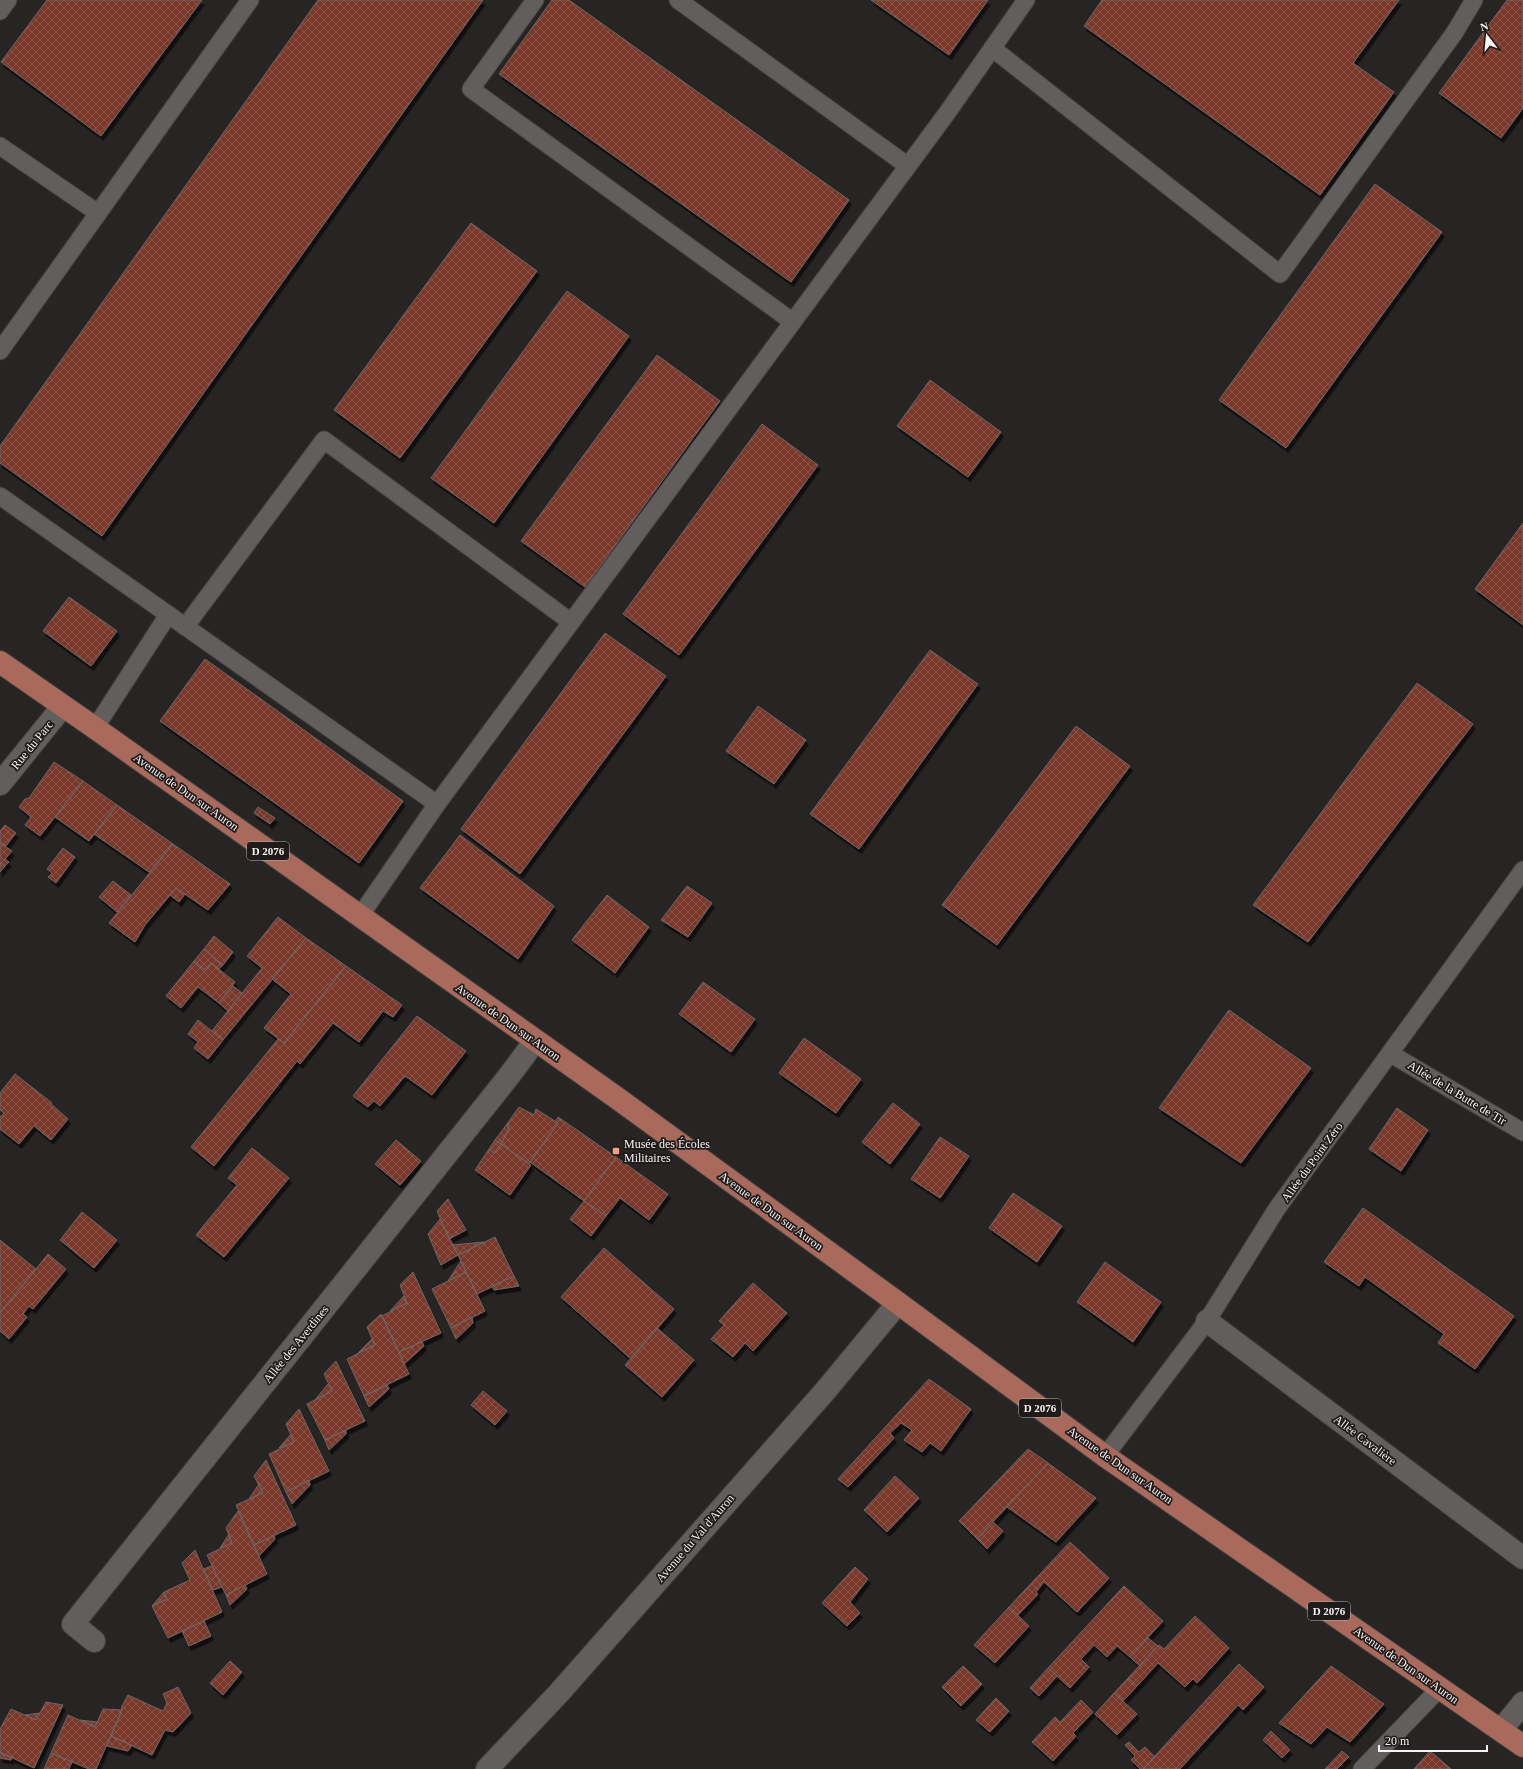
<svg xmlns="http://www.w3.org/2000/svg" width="1523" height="1769" viewBox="0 0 1523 1769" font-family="Georgia,serif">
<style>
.building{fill:url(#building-cross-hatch);stroke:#6b6766;filter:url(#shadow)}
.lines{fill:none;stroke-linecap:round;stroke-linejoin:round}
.lane-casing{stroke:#434140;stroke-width:19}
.street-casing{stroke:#434140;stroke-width:24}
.primary-casing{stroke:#434140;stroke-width:24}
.lane{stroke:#625e5e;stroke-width:17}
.street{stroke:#625e5e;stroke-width:22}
.primary{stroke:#a96a5c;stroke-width:22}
.poi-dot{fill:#f49e8a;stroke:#1e1b1a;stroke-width:1.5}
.labels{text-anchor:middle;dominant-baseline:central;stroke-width:3.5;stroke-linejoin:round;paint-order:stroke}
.shield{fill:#1e1b1a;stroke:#b5b3b3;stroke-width:1}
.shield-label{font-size:11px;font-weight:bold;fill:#f6f4f4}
.street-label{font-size:12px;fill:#f6f4f4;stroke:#1e1b1a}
.poi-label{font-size:12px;fill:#f6f4f4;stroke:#1e1b1a;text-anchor:start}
</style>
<defs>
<pattern id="building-cross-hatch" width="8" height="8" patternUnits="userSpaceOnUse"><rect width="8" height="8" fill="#79382a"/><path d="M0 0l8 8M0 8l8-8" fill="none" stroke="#8d554a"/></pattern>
<filter id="shadow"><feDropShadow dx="2.5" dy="4.5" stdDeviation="0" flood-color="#0009"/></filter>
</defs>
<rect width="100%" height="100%" fill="#272424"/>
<path class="building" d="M 47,0 L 202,0 L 101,136 L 1,62 Z
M 318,0 L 483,0 L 102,536 L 0,463 L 0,446 Z
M 552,0 L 569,0 L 849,200 L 791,282 L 499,74 Z
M 871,0 L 988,0 L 949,55 Z
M 1102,0 L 1399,0 L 1353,63 L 1394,92 L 1320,195 L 1084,26 Z
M 1507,0 L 1523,0 L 1523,108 L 1501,138 L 1439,93 Z
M 1375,184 L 1442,232 L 1286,448 L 1219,400 Z
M 471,223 L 537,271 L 400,458 L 334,410 Z
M 567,291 L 629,336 L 494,523 L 431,478 Z
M 657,355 L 720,401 L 585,587 L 521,541 Z
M 930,380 L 1001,432 L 968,477 L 897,426 Z
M 762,424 L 818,465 L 679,655 L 623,614 Z
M 1523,523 L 1523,625 L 1475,589 Z
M 69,597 L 117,631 L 91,666 L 43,631 Z
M 605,633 L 666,676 L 520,874 L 461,829 Z
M 930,650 L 978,684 L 859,849 L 810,814 Z
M 205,659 L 403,801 L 359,863 L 160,721 Z
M 1417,683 L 1473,724 L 1308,942 L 1253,905 Z
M 758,706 L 806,740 L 774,784 L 726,751 Z
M 1076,726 L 1130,766 L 997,945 L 942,905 Z
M 54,762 L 83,781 L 40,836 L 25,825 L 31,817 L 19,807 L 25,799 L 29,798 Z
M 83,781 L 117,805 L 89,841 L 55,817 Z
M 117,805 L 173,844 L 149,872 L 94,834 Z
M 258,807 L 275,818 L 270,824 L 254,813 Z
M 5,825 L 16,833 L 5,847 L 0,843 L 0,831 Z
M 460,835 L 554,906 L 518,959 L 420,888 Z
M 0,843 L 12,851 L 5,859 L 9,862 L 5,866 L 0,862 Z
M 173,844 L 230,884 L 208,910 L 176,888 L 145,925 L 135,942 L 109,923 Z
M 63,848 L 75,857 L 56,883 L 48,877 L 52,873 L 47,869 Z
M 0,862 L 5,866 L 0,872 Z
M 113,881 L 131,895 L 117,912 L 99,897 Z
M 687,886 L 712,903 L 688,937 L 661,920 Z
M 176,888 L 185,894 L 179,902 L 170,895 Z
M 607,895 L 649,927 L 615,973 L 572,940 Z
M 278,917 L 306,938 L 223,1040 L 212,1031 L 262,968 L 247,956 Z
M 214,936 L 233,952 L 223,965 L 204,949 Z
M 306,938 L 346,966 L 284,1043 L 264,1028 L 291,994 L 272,979 Z
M 204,949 L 223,965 L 219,969 L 211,963 L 205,970 L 194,961 Z
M 194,961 L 205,970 L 211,963 L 235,982 L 219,1003 L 198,987 L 181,1008 L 166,996 Z
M 346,966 L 402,1005 L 393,1017 L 383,1011 L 359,1042 L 333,1023 L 300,1064 L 297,1061 L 214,1166 L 191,1147 L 278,1039 L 284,1043 Z
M 703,982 L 755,1019 L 731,1052 L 679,1014 Z
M 233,986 L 242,993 L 228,1011 L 219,1003 Z
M 1229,1010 L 1311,1068 L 1241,1163 L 1159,1108 Z
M 417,1016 L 466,1051 L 432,1095 L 405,1076 L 380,1106 L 374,1101 L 368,1107 L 353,1096 Z
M 198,1020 L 223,1040 L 208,1059 L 194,1048 L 198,1042 L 188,1034 Z
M 804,1038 L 861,1079 L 836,1113 L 779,1073 Z
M 15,1074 L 52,1103 L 51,1104 L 68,1119 L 51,1140 L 34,1126 L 19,1144 L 0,1129 L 0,1117 L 4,1113 L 0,1110 L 0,1093 Z
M 893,1103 L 920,1124 L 890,1164 L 862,1142 Z
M 519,1107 L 534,1115 L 536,1109 L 558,1123 L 529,1164 L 501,1144 L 509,1129 L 507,1124 Z
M 1397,1108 L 1428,1130 L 1401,1171 L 1369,1149 Z
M 558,1117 L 616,1157 L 584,1201 L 530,1162 L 558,1123 L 556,1121 Z
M 507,1124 L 509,1129 L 501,1144 L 495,1140 Z
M 940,1137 L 969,1156 L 940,1198 L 911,1179 Z
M 396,1140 L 421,1161 L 400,1185 L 375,1164 Z
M 495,1140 L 501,1144 L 494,1153 L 489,1149 Z
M 501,1144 L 531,1165 L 510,1195 L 475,1170 L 489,1149 L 494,1153 Z
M 252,1148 L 289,1178 L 224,1257 L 196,1235 L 237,1185 L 228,1178 Z
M 616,1157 L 668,1194 L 649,1220 L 620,1198 L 606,1216 L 584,1201 Z
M 1013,1193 L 1062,1226 L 1037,1262 L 989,1228 Z
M 448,1199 L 466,1230 L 449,1239 L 437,1211 Z
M 584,1201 L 606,1216 L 591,1236 L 570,1219 Z
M 1363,1208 L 1514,1316 L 1475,1369 L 1438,1343 L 1444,1334 L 1365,1277 L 1359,1286 L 1324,1262 Z
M 82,1212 L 117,1240 L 94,1268 L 60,1240 Z
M 440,1219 L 458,1255 L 441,1265 L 428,1234 Z
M 495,1237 L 514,1276 L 477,1294 L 458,1255 Z
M 0,1240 L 36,1269 L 0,1313 Z
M 484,1242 L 458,1255 L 452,1245 Z
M 604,1248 L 674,1309 L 631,1359 L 561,1297 Z
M 48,1254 L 66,1269 L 33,1309 L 29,1306 L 23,1314 L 27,1317 L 9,1339 L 0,1331 L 0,1313 Z
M 461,1261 L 466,1272 L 448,1281 Z
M 1105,1262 L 1161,1302 L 1133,1342 L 1077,1302 Z
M 413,1272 L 441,1333 L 399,1352 L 382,1316 L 407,1303 L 400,1285 Z
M 466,1272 L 485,1311 L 451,1328 L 432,1289 Z
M 514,1276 L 519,1286 L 494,1290 L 492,1286 Z
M 753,1283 L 787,1313 L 753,1351 L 745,1343 L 733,1357 L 711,1339 L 724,1325 L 719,1321 Z
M 404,1296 L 407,1303 L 390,1311 Z
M 381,1314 L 409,1374 L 364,1396 L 347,1359 L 375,1345 L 367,1327 Z
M 472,1317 L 473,1323 L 456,1339 L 451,1328 Z
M 657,1328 L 694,1360 L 662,1397 L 625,1365 Z
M 372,1339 L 375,1345 L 358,1353 Z
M 422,1342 L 424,1346 L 404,1364 L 399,1352 Z
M 336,1361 L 365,1421 L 325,1440 L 307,1404 L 332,1391 L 324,1374 Z
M 929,1379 L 971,1409 L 941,1451 L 930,1443 L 922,1452 L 904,1440 L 912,1430 L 901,1423 L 890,1433 L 894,1438 L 848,1487 L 838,1479 Z
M 328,1384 L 332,1391 L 315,1400 Z
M 387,1385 L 389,1389 L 369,1407 L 364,1396 Z
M 483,1391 L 507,1411 L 495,1425 L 471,1405 Z
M 299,1409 L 329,1471 L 286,1492 L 269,1454 L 294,1442 L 286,1424 Z
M 346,1430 L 346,1434 L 329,1450 L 325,1440 Z
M 291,1434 L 294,1442 L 279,1448 Z
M 1028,1449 L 1048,1463 L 977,1539 L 959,1521 Z
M 266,1460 L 296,1525 L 254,1545 L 236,1505 L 263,1493 L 254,1476 Z
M 1048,1463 L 1096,1498 L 1056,1542 L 1007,1507 Z
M 895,1476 L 919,1498 L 887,1532 L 864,1510 Z
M 309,1480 L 310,1485 L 292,1504 L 286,1492 Z
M 259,1484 L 263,1493 L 249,1499 Z
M 238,1511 L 267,1574 L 226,1595 L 207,1555 L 232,1543 L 226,1528 Z
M 993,1522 L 1003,1531 L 987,1549 L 977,1539 Z
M 229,1534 L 232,1543 L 220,1548 Z
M 274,1536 L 275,1539 L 259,1556 L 254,1545 Z
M 1070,1542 L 1109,1578 L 1077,1612 L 1044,1582 L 1036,1592 L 1038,1594 L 1018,1615 L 1009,1607 Z
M 195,1550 L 222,1612 L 168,1638 L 152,1606 L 167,1599 L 164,1592 L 190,1580 L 182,1563 Z
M 212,1566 L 222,1587 L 213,1590 L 203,1569 Z
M 855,1567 L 868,1579 L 850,1602 L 860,1613 L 847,1626 L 822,1603 Z
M 245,1585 L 247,1589 L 230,1605 L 226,1595 Z
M 1124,1586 L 1163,1621 L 1130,1657 L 1117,1646 L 1107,1657 L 1094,1645 L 1081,1659 L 1089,1667 L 1070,1688 L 1048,1668 Z
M 164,1592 L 167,1599 L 152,1606 Z
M 1009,1607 L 1029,1626 L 995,1663 L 974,1645 Z
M 1195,1616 L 1229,1648 L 1197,1683 L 1193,1679 L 1185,1687 L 1158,1663 L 1137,1686 L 1128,1678 L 1158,1646 L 1159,1645 L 1164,1649 Z
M 204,1621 L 211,1636 L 189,1646 L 182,1631 Z
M 1148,1638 L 1158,1646 L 1140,1666 L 1130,1657 Z
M 230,1661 L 242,1672 L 223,1695 L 210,1683 Z
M 1239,1664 L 1264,1687 L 1243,1710 L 1238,1705 L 1180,1769 L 1143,1769 Z
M 963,1666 L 982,1684 L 961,1706 L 942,1687 Z
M 1331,1666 L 1384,1704 L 1350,1742 L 1327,1727 L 1311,1744 L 1279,1723 Z
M 1048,1668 L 1057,1676 L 1039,1696 L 1030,1688 Z
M 1128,1678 L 1137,1686 L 1123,1701 L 1114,1693 Z
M 178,1687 L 191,1713 L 173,1732 L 165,1730 L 152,1755 L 111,1736 L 121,1713 L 122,1706 L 128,1695 L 163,1711 L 167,1703 L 163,1694 Z
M 1114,1693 L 1137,1714 L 1117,1735 L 1095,1714 Z
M 996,1698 L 1009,1711 L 990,1732 L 976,1720 Z
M 1081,1700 L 1093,1712 L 1073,1733 L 1076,1736 L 1053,1761 L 1032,1742 L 1055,1717 L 1060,1722 Z
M 46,1702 L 63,1705 L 34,1768 L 0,1752 L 0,1729 L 11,1709 L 36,1720 Z
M 103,1709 L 122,1710 L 96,1769 L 89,1769 L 51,1753 L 68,1715 L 95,1727 Z
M 40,1713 L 36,1720 L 25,1715 Z
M 80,1720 L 97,1722 L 95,1727 Z
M 1271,1731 L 1290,1750 L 1282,1758 L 1263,1740 Z
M 111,1736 L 132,1745 L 128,1751 L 107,1746 Z
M 1129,1742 L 1139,1752 L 1145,1747 L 1155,1757 L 1143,1769 L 1140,1769 L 1131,1760 L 1135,1756 L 1125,1745 Z
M 1342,1751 L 1349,1757 L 1337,1769 L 1325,1769 Z
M 1430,1751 L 1451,1769 L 1414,1769 Z
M 0,1752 L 12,1758 L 11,1760 L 0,1758 Z
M 51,1753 L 72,1762 L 69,1769 L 44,1769 Z"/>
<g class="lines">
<defs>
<path id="lane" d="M 535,0 L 471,89 L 793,322
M 678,0 L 908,166
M 0,11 L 8,0
M 992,48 L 1280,274 L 1455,32 L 1474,0
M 0,146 L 98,213
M 0,351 L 250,0
M 0,496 L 437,804 L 360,916
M 185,627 L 324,440 L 571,622
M 95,728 L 168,615
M 437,804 L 947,113 L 1026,0
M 1391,1054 L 1523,1132
M 1105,1456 L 1207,1321 L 1276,1210 L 1523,870
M 1362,1769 L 1440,1688"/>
<path id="street" d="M 0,784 L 63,706
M 1207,1321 L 1523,1558
M 94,1641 L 73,1624 L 509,1076 L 535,1041
M 1501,1730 L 1523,1703
M 487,1769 L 558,1694 L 826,1390 L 898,1303"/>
<path id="primary" d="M 0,662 L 95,728 L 617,1098 L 898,1303 L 1105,1456 L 1523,1746"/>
</defs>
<use href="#lane" class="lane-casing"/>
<use href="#street" class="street-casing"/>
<use href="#primary" class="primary-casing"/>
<use href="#lane" class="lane"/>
<use href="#street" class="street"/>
<use href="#primary" class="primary"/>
</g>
<rect class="poi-dot" x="612" y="1147" width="8" height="8" rx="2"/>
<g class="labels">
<g class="shield">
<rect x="247" y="842" width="42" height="18" rx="3"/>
<rect x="1019" y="1399" width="42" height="18" rx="3"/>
<rect x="1308" y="1602" width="42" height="18" rx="3"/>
</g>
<g class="shield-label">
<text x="268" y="851">D 2076</text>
<text x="1040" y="1408">D 2076</text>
<text x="1329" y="1611">D 2076</text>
</g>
<g class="street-label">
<text transform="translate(32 745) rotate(-51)">Rue du Parc</text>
<text transform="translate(186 792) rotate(35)">Avenue de Dun sur Auron</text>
<text transform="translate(508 1022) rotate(35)">Avenue de Dun sur Auron</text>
<text transform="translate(1457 1093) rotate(31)">Allée de la Butte de Tir</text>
<text transform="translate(1312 1162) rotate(-54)">Allée du Point Zéro</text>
<text transform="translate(771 1211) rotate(36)">Avenue de Dun sur Auron</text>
<text transform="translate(296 1344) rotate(-51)">Allée des Averdines</text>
<text transform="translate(1365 1440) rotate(37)">Allée Cavalière</text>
<text transform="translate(1120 1465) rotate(35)">Avenue de Dun sur Auron</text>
<text transform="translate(695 1538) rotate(-49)">Avenue du Val d'Auron</text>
<text transform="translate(1406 1665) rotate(35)">Avenue de Dun sur Auron</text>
</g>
<g class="poi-label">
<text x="624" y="1144">Musée des Écoles<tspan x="624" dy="14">Militaires</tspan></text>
</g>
</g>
<g transform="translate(1487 36) rotate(344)" stroke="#1e1b1a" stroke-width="3" paint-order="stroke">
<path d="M0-3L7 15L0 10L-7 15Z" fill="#f6f4f4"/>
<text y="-6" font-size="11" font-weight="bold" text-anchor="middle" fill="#f6f4f4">N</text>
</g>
<path d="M1379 1745v6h108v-6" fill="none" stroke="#f6f4f4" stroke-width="2"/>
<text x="1385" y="1745" font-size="12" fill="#f6f4f4" stroke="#1e1b1a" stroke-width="3" paint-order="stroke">20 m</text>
</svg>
